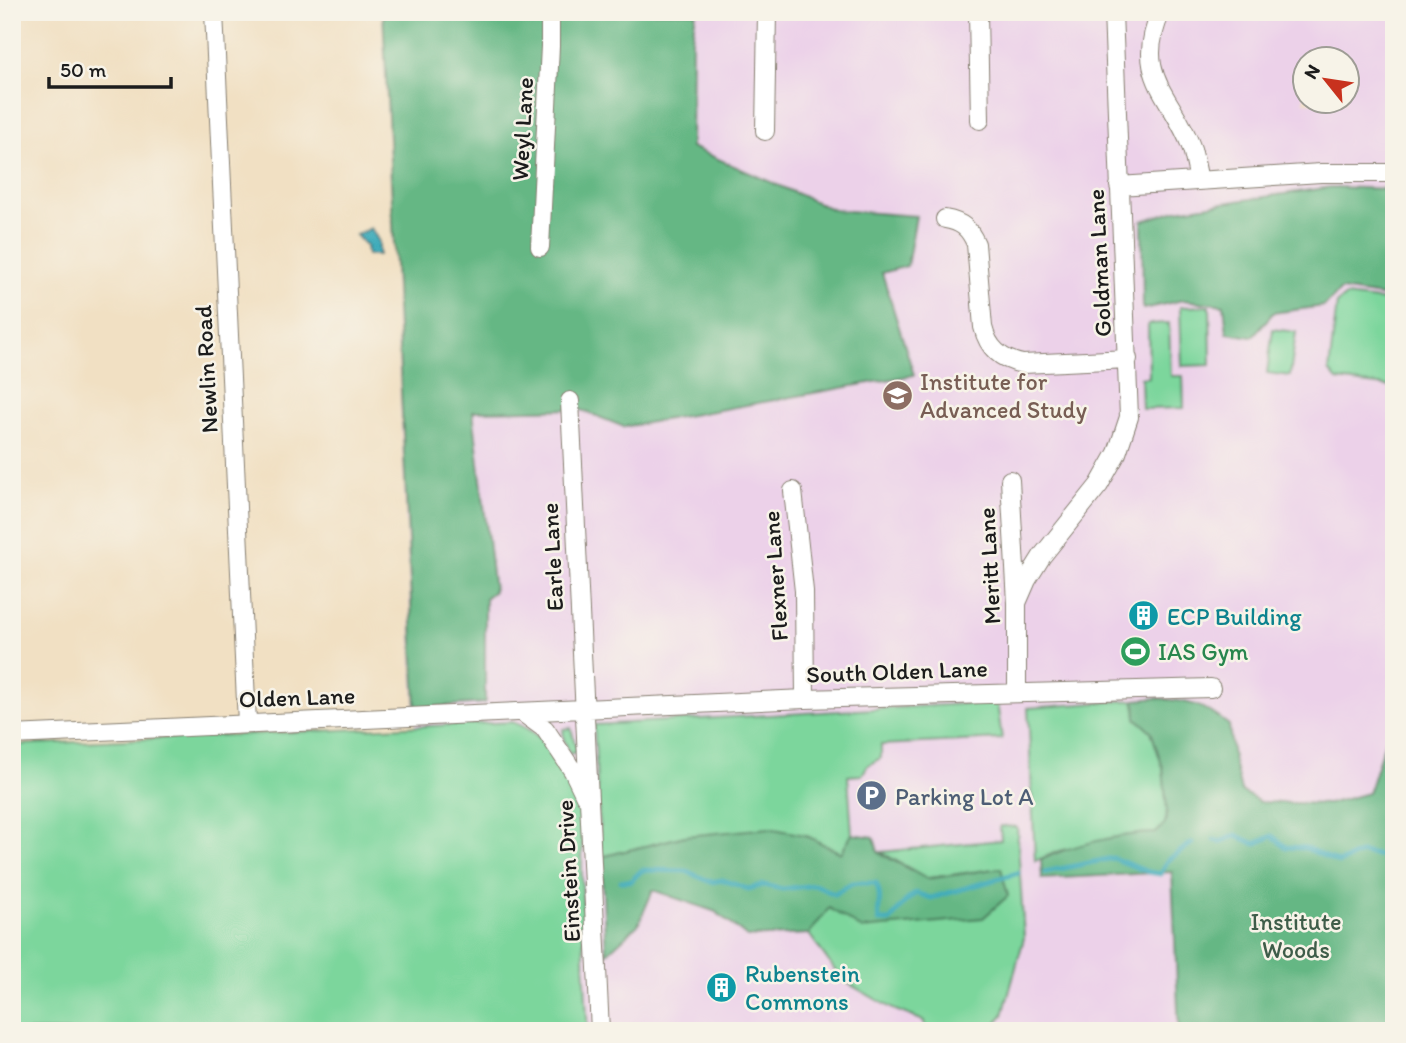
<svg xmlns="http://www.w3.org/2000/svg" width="1406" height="1043" viewBox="0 0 1406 1043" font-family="Itim,sans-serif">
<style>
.built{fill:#ecd1e9;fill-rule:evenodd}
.green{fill:#7cd69c;stroke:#4c795c;stroke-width:2}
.forest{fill:#65b784;stroke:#406a50;stroke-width:2}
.water{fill:#3cabba;stroke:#2c646b;stroke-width:2}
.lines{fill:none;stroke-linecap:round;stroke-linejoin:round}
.stream{stroke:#3cabba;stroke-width:5}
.minor-casing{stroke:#867e70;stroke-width:20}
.minor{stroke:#fff;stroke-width:18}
.labels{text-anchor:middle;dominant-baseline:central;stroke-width:5;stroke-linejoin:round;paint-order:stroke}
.street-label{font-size:24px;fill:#1c1c1c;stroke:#f7f3e8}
.education-label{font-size:24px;fill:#785e54;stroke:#f7f3e8;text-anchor:start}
.culture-label{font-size:24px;fill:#0d838f;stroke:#f7f3e8;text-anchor:start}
.leisure-label{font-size:24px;fill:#27864d;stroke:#f7f3e8;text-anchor:start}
.service-label{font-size:24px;fill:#4e5e75;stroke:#f7f3e8;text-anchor:start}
.park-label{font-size:24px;fill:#3e5d49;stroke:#f7f3e8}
</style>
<rect width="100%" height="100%" fill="#f7f3e8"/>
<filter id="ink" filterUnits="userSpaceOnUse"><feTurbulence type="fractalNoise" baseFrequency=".0143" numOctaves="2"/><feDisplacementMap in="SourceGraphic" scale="14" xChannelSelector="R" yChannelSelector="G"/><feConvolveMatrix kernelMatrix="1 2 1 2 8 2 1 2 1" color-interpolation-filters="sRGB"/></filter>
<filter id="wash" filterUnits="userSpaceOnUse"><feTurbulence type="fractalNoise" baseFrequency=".00686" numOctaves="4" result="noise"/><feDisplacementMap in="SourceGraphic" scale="28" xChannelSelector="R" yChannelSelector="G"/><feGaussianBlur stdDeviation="1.57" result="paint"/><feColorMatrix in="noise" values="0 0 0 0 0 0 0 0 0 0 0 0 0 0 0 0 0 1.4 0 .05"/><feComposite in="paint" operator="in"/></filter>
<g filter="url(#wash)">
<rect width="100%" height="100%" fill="#f1e0c3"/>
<path class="built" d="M 382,12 L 1394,12 L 1394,821 L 1205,861 L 1192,773 L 1202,1031 L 12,1031 L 12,745 L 415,726 ZM 1304,60 L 1346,60 L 1346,102 L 1304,102 Z"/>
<path class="green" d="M 1346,296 L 1394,302 L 1394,387 L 1337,380 L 1329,371 L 1337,303 Z
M 1210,306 L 1211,365 L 1182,366 L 1180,307 Z
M 1169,323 L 1171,376 L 1183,376 L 1184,408 L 1142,409 L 1141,378 L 1149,377 L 1148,324 Z
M 1273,329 L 1296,332 L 1290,376 L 1267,373 Z
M 1135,700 L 1136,718 L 1151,731 L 1163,768 L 1167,810 L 1165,824 L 1156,833 L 1136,834 L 1059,851 L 1035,861 L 1028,708 Z
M 997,702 L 1002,739 L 881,745 L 881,758 L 868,765 L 862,775 L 848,776 L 852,834 L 842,854 L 805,835 L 685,836 L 601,857 L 594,725 Z
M 512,722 C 544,732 574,773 580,806 C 585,828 581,858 582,881 C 583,931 584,981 588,1031 L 12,1031 L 12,745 Z
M 571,728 L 577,752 L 570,754 L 564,740 L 563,729 Z
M 1000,826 L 1017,827 L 1024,938 L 1003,1015 L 989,1031 L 928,1031 L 925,1029 L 924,1021 L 893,1009 L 842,980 L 809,934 L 829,908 L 1001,868 L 927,878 L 881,852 L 1001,840 Z"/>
<path class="forest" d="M 383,12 L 696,12 L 692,39 L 691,147 L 834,210 L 916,216 L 907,266 L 882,273 L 914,375 L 624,427 L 579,409 L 473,411 L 494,591 L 485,598 L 485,703 L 416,708 Z
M 1331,187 L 1394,189 L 1394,298 L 1341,290 L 1324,306 L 1273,313 L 1252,337 L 1227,333 L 1224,305 L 1183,300 L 1143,309 L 1142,221 L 1176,210 Z
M 1158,698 C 1192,702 1202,704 1229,725 L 1233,758 L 1241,791 L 1260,802 L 1328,804 L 1368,793 C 1377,770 1381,745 1394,725 L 1394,1031 L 1179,1031 L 1172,872 L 1042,879 L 1041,860 C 1073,844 1120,834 1156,833 L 1165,824 L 1167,810 L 1163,768 L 1151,731 L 1136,718 L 1135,700 Z
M 769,828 L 805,835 L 841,853 L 852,834 L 874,837 L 878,852 L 927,879 L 1001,868 L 1008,896 L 983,918 L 862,929 L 829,908 L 809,934 L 747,937 L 716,912 L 653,890 L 638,925 L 606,954 L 601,857 L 685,836 Z"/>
<path class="water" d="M 371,228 L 379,242 L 379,255 L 367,255 L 366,246 L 356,235 Z"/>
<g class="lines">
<path class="stream" d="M 1214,840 L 1220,842 L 1236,835 L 1255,844 L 1272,836 L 1286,847 L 1306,848 L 1339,863 L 1361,853 L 1394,857
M 1045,872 L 1113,858 L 1148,872 L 1161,874 L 1167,861 L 1192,843
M 621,881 L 631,881 L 642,870 L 686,871 L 711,882 L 723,880 L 748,889 L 763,885 L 783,889 L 815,885 L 834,894 L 852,883 L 876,883 C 883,898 877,905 879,921 L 890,921 L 905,902 L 916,893 L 931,898 L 1018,873"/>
</g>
</g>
<g filter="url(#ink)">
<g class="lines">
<defs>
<path id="minor" d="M 214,12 L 247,723
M 978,12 L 980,120
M 1161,12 C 1132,77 1173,95 1192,149 C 1195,160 1197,171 1199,181
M 765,131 L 767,12
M 1119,186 L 1321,173 L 1394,173
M 945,219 C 962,222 969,228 976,244 L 983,327 C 988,348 1001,360 1023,364 L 1128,359
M 540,247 L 550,46 L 550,12
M 570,401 L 600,1031
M 1010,480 L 1017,603 L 1017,692
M 793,491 L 804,591 L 805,699
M 1017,603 L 1027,580 L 1042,556 L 1099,485 L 1117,453 L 1129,417 L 1113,12
M 523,713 L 545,729 L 573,771 L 585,796
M 12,735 L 805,699 L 1211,688"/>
</defs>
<use href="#minor" class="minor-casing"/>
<use href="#minor" class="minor"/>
</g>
</g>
<defs>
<symbol id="university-disc" viewBox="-11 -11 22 22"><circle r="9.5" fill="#8d6e63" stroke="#f7f3e8"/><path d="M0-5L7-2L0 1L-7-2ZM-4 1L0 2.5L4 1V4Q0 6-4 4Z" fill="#fff"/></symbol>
<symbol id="building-disc" viewBox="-11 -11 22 22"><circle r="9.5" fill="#0f9aa8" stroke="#f7f3e8"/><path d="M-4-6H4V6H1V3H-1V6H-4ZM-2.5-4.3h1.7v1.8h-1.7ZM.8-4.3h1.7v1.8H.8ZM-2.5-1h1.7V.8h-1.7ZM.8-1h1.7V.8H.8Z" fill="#fff"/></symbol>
<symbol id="stadium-disc" viewBox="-11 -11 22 22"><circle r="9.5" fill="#2e9e5b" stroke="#f7f3e8"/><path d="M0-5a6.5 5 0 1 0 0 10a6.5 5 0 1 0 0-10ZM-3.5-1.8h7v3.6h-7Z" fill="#fff"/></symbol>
<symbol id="parking-disc" viewBox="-11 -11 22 22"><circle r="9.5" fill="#5c6f8a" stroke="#f7f3e8"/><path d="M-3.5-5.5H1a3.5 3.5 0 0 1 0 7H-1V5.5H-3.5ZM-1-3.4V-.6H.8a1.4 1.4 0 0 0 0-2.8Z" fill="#fff"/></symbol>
</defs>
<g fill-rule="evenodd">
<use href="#university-disc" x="880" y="378" width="35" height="35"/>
<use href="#building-disc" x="1126" y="598" width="35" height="35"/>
<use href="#stadium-disc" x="1118" y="634" width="35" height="35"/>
<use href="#parking-disc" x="854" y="778" width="35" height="35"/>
<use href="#building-disc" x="704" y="970" width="35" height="35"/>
</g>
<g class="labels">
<g class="street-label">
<text transform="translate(522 129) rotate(-87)">Weyl Lane</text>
<text transform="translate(1099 263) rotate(-93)">Goldman Lane</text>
<text transform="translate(206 369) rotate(-93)">Newlin Road</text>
<text transform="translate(552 557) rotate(-93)">Earle Lane</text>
<text transform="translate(989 566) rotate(-93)">Meritt Lane</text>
<text transform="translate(775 576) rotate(-94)">Flexner Lane</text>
<text transform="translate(897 671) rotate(-2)">South Olden Lane</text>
<text transform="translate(297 697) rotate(-2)">Olden Lane</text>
<text transform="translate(568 871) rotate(-93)">Einstein Drive</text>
</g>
<g class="education-label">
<text x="920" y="381">Institute for<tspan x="920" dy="28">Advanced Study</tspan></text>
</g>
<g class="culture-label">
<text x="1167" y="616">ECP Building</text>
<text x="745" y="973">Rubenstein<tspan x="745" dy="28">Commons</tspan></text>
</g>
<g class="leisure-label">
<text x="1158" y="651">IAS Gym</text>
</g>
<g class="service-label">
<text x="895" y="796">Parking Lot A</text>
</g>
<g class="park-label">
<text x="1296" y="921">Institute<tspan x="1296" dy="28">Woods</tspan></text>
</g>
</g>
<rect width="1406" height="1043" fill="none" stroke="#f7f3e8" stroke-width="42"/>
<g transform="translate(1326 80) rotate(300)"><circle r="33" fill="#f7f3e8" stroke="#9f9d96" stroke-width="2"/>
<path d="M0-5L12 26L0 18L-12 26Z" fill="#c8321e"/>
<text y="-10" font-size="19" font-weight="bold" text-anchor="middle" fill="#1c1c1c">N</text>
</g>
<path d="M49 77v10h122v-10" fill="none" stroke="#1c1c1c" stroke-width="3.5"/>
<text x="60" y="77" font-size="21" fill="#1c1c1c" stroke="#f7f3e8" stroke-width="5" paint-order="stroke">50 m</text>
</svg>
